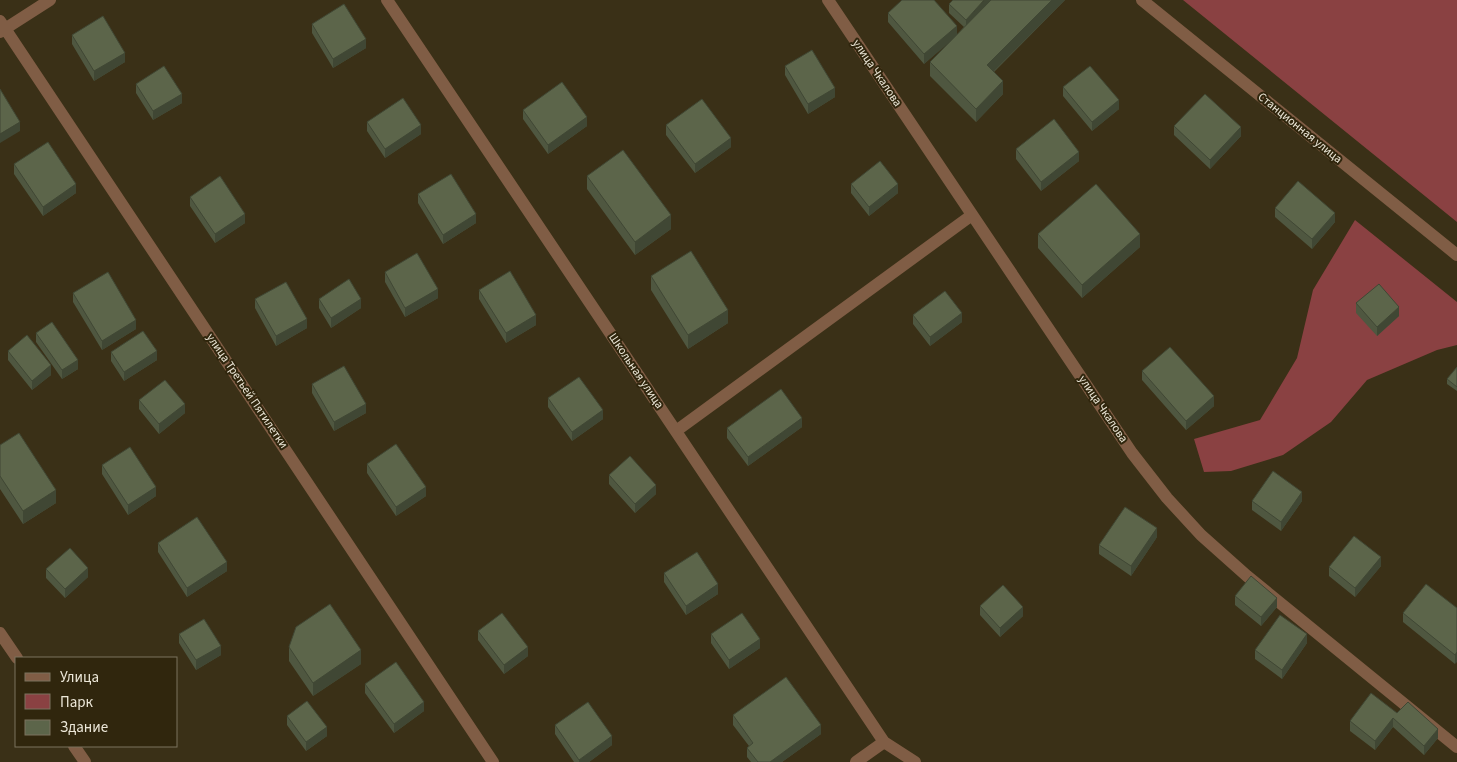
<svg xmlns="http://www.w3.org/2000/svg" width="1457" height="762" viewBox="0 0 1457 762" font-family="'Source Sans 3',sans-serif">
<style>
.green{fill:#8a4142}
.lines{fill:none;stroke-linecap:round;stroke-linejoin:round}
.minor{stroke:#805d45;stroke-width:12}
.wall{fill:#4f5740}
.shaded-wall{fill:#404734}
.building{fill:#5c654a;stroke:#404734}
.labels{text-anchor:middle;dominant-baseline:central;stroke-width:4;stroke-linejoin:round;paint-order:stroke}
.street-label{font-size:12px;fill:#ece7d8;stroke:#30260d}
</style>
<rect width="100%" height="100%" fill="#3a3017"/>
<path class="green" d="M 1183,0 L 1457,0 L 1457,222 Z
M 1355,220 L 1457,302 L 1457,345 L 1437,350 L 1367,380 L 1331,422 L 1283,455 L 1231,471 L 1204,472 L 1194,439 L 1260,420 L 1297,358 L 1313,290 Z"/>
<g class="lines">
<path class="minor" d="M 387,0 L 884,742 L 915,762
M 828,0 L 1132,453 L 1167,498 L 1201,535 L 1247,576 L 1457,747
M 1142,0 L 1457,255
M 0,21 L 493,762
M 0,32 L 50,0
M 676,431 L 972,215
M 0,633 L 17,658
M 74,746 L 85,762
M 856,762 L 884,742"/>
</g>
<path class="wall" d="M 1065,0 L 994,72 L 1003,94 L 976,122 L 930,76 L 930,62 L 953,38 L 924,64 L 888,22 L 888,13 L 957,35 L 964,27 L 949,13 L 949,4 Z
M 312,24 L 366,48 L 333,68 L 312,33 Z
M 72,35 L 125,62 L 94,81 L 72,44 Z
M 785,66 L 835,97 L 808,114 L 785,75 Z
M 136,84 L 182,103 L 153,120 L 136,93 Z
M 1063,87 L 1119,109 L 1092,131 L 1063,96 Z
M 523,110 L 587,126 L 548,154 L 523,119 Z
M 367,122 L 421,134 L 385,158 L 367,131 Z
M 666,125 L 731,147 L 695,173 L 666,135 Z
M 1174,126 L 1241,136 L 1210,169 L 1174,135 Z
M 1016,149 L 1079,161 L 1041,191 L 1016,159 Z
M 14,164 L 76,193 L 43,216 L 14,174 Z
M 587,176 L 671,229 L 635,255 L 587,189 Z
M 851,184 L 898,193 L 869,216 L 851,193 Z
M 418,194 L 476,223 L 443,244 L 418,203 Z
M 190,197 L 245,223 L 215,243 L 190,206 Z
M 1275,208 L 1335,222 L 1312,249 L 1275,217 Z
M 1038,234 L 1140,247 L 1082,298 L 1038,248 Z
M 385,272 L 438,298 L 405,317 L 385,282 Z
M 651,276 L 728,323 L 688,349 L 651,290 Z
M 479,290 L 536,325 L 506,343 L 479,299 Z
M 73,293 L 136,329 L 102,350 L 73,302 Z
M 255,299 L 307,328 L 276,346 L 255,308 Z
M 319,299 L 361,308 L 331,328 L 319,308 Z
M 1356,303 L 1399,316 L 1377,336 L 1356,313 Z
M 913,315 L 962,322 L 930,346 L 913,324 Z
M 36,333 L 78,369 L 62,379 L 36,342 Z
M 8,351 L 51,375 L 32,390 L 8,360 Z
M 111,352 L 157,360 L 124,381 L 111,361 Z
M 1457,367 L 1457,391 L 1447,384 L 1447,379 Z
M 1142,371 L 1214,406 L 1186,430 L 1142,380 Z
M 312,384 L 366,413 L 334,431 L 312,393 Z
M 548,398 L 603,419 L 572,441 L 548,407 Z
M 139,400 L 185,413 L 159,434 L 139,409 Z
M 802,427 L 748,466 L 727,438 L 727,428 Z
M 0,445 L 56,503 L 23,524 L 0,489 Z
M 367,464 L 426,496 L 396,516 L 367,473 Z
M 102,465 L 156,496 L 128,515 L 102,474 Z
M 609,475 L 656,494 L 635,513 L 609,484 Z
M 1252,501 L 1302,501 L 1281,531 L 1252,510 Z
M 1157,537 L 1131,576 L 1099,554 L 1099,545 Z
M 158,543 L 227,571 L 187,597 L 158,552 Z
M 1381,566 L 1355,597 L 1329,576 L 1329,567 Z
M 46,569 L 88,577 L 65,598 L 46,578 Z
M 664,573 L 718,594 L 686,615 L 664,582 Z
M 1235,596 L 1277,607 L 1261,626 L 1235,605 Z
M 980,606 L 1023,616 L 1000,637 L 980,615 Z
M 1457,608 L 1455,664 L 1403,622 L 1403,613 Z
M 478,631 L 528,656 L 504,674 L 478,640 Z
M 179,634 L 221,655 L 196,670 L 179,643 Z
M 711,634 L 760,648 L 729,669 L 711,643 Z
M 1307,643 L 1282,679 L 1255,659 L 1255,650 Z
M 289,647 L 361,664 L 313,696 L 289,661 Z
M 365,684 L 424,711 L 394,733 L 365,693 Z
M 1397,713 L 1438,738 L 1424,755 L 1393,727 L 1375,750 L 1350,731 L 1350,721 Z
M 733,715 L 821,734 L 782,762 L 751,762 L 747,757 L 747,748 L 749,746 L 733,725 Z
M 287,716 L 327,736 L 306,751 L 287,725 Z
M 555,725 L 612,745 L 589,762 L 574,762 L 555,734 Z"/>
<path class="shaded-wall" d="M 984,0 L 992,0 L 966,29 L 966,20 Z
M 1052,0 L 1065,0 L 987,78 L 987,65 Z
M 957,26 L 957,36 L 924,64 L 924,54 Z
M 366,39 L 366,48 L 333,68 L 333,59 Z
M 125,53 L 125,62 L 94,81 L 94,71 Z
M 1003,81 L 1003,94 L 976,122 L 976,109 Z
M 835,88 L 835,97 L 808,114 L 808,104 Z
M 182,94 L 182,103 L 153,120 L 153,111 Z
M 1119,100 L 1119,109 L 1092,131 L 1092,122 Z
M 587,117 L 587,126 L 548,154 L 548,145 Z
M 20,122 L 20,131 L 0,143 L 0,134 Z
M 421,125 L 421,134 L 385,158 L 385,149 Z
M 1241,127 L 1241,136 L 1210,169 L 1210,160 Z
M 731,138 L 731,147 L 695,173 L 695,164 Z
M 1079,152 L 1079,161 L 1041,191 L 1041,182 Z
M 76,184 L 76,193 L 43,216 L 43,207 Z
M 898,184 L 898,193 L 869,216 L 869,207 Z
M 1335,213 L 1335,222 L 1312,249 L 1312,239 Z
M 245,214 L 245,223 L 215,243 L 215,234 Z
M 476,214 L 476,223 L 443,244 L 443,235 Z
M 671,215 L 671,229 L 635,255 L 635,242 Z
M 1140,234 L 1140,247 L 1082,298 L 1082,285 Z
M 438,289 L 438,298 L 405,317 L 405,308 Z
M 361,299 L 361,308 L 331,328 L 331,318 Z
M 1399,307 L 1399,316 L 1377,336 L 1377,327 Z
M 728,310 L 728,323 L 688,349 L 688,335 Z
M 962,313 L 962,322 L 930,346 L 930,337 Z
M 536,315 L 536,325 L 506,343 L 506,333 Z
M 307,319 L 307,328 L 276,346 L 276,336 Z
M 136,320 L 136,329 L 102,350 L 102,341 Z
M 157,351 L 157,360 L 124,381 L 124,372 Z
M 78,360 L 78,369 L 62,379 L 62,370 Z
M 51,365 L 51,375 L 32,390 L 32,381 Z
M 1214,396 L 1214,406 L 1186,430 L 1186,421 Z
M 185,404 L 185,413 L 159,434 L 159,424 Z
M 366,404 L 366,413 L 334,431 L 334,422 Z
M 603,410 L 603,419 L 572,441 L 572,432 Z
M 802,418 L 802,427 L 748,466 L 748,457 Z
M 656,485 L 656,494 L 635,513 L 635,504 Z
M 156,487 L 156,496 L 128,515 L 128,505 Z
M 426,487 L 426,496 L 396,516 L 396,507 Z
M 56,490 L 56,503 L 23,524 L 23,511 Z
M 1302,492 L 1302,501 L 1281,531 L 1281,522 Z
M 1157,528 L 1157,537 L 1131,576 L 1131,566 Z
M 1381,557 L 1381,566 L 1355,597 L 1355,588 Z
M 227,562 L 227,571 L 187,597 L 187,588 Z
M 88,568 L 88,577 L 65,598 L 65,589 Z
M 718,584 L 718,594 L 686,615 L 686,606 Z
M 1277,598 L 1277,607 L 1261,626 L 1261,617 Z
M 1023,607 L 1023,616 L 1000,637 L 1000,628 Z
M 1307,634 L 1307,643 L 1282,679 L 1282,670 Z
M 760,639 L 760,648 L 729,669 L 729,660 Z
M 221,646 L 221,655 L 196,670 L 196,660 Z
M 528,647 L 528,656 L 504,674 L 504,665 Z
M 361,650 L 361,664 L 313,696 L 313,683 Z
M 1457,652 L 1457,662 L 1455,664 L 1455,655 Z
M 424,702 L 424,711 L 394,733 L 394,724 Z
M 1393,718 L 1393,727 L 1375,750 L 1375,741 Z
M 821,725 L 821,734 L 782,762 L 770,762 Z
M 327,727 L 327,736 L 306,751 L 306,742 Z
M 1438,729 L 1438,738 L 1424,755 L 1424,746 Z
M 612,736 L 612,745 L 589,762 L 579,762 L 579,760 Z"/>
<path class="building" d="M 902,0 L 934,0 L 957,26 L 924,54 L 888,13 Z
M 953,0 L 984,0 L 966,20 L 949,4 Z
M 991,0 L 1052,0 L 987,65 L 1003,81 L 976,109 L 930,62 Z
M 344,4 L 366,39 L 333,59 L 312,24 Z
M 103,16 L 125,53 L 94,71 L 72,35 Z
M 812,50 L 835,88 L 808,104 L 785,66 Z
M 164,66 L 182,94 L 153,111 L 136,84 Z
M 1090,66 L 1119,100 L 1092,122 L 1063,87 Z
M 562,82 L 587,117 L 548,145 L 523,110 Z
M 0,89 L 20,122 L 0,134 Z
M 1205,94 L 1241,127 L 1210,160 L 1174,126 Z
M 403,98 L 421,125 L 385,149 L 367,122 Z
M 702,99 L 731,138 L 695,164 L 666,125 Z
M 1054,119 L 1079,152 L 1041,182 L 1016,149 Z
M 48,142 L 76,184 L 43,207 L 14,164 Z
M 623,150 L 671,215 L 635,242 L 587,176 Z
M 880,161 L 898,184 L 869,207 L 851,184 Z
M 451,174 L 476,214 L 443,235 L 418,194 Z
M 220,176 L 245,214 L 215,234 L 190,197 Z
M 1298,181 L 1335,213 L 1312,239 L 1275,208 Z
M 1096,184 L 1140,234 L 1082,285 L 1038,234 Z
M 691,251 L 728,310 L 688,335 L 651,276 Z
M 417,253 L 438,289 L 405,308 L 385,272 Z
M 510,271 L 536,315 L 506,333 L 479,290 Z
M 108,272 L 136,320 L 102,341 L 73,293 Z
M 349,279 L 361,299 L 331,318 L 319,299 Z
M 286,282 L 307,319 L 276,336 L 255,299 Z
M 1379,284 L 1399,307 L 1377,327 L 1356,303 Z
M 945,291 L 962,313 L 930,337 L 913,315 Z
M 52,322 L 78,360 L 62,370 L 36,333 Z
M 143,331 L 157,351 L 124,372 L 111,352 Z
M 27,335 L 51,365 L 32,381 L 8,351 Z
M 1170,347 L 1214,396 L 1186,421 L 1142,371 Z
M 344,366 L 366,404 L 334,422 L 312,384 Z
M 1457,367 L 1457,387 L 1447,379 Z
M 579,377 L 603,410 L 572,432 L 548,398 Z
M 165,380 L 185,404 L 159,424 L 139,400 Z
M 781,389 L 802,418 L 748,457 L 727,428 Z
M 19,433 L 56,490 L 23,511 L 0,476 L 0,445 Z
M 396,444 L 426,487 L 396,507 L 367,464 Z
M 130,447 L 156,487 L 128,505 L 102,465 Z
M 630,456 L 656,485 L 635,504 L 609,475 Z
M 1273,471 L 1302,492 L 1281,522 L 1252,501 Z
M 1125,507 L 1157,528 L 1131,566 L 1099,545 Z
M 197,517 L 227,562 L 187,588 L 158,543 Z
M 1354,536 L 1381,557 L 1355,588 L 1329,567 Z
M 70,548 L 88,568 L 65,589 L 46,569 Z
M 697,552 L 718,584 L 686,606 L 664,573 Z
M 1251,576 L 1277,598 L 1261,617 L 1235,596 Z
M 1426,584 L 1457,608 L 1457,652 L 1455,655 L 1403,613 Z
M 1003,585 L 1023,607 L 1000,628 L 980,606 Z
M 330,604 L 361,650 L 313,683 L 289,647 L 296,627 Z
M 502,613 L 528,647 L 504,665 L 478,631 Z
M 742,613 L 760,639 L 729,660 L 711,634 Z
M 1280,615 L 1307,634 L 1282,670 L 1255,650 Z
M 204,619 L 221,646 L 196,660 L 179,634 Z
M 396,662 L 424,702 L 394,724 L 365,684 Z
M 786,677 L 821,725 L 770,762 L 758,762 L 747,748 L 753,743 L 733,715 Z
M 1371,693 L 1397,713 L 1408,702 L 1438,729 L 1424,746 L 1393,718 L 1375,741 L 1350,721 Z
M 307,701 L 327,727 L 306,742 L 287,716 Z
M 588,702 L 612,736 L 579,760 L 555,725 Z"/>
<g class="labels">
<g class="street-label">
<text transform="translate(877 73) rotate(56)">улица Чкалова</text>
<text transform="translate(1300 128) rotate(39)">Станционная улица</text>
<text transform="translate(636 371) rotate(56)">Школьная улица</text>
<text transform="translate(247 391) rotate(56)">улица Третьей Пятилетки</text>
<text transform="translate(1103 409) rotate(56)">улица Чкалова</text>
</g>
</g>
<rect x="15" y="657" width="162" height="90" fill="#30260d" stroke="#7b735e"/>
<rect x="25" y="673" width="25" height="8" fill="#805d45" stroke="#7b735e"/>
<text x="60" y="682" font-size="15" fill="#ece7d8">Улица</text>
<rect x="25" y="694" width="25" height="15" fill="#8a4142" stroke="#7b735e"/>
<text x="60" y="707" font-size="15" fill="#ece7d8">Парк</text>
<rect x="25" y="720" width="25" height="15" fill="#5c654a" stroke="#7b735e"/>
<text x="60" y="732" font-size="15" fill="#ece7d8">Здание</text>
</svg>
